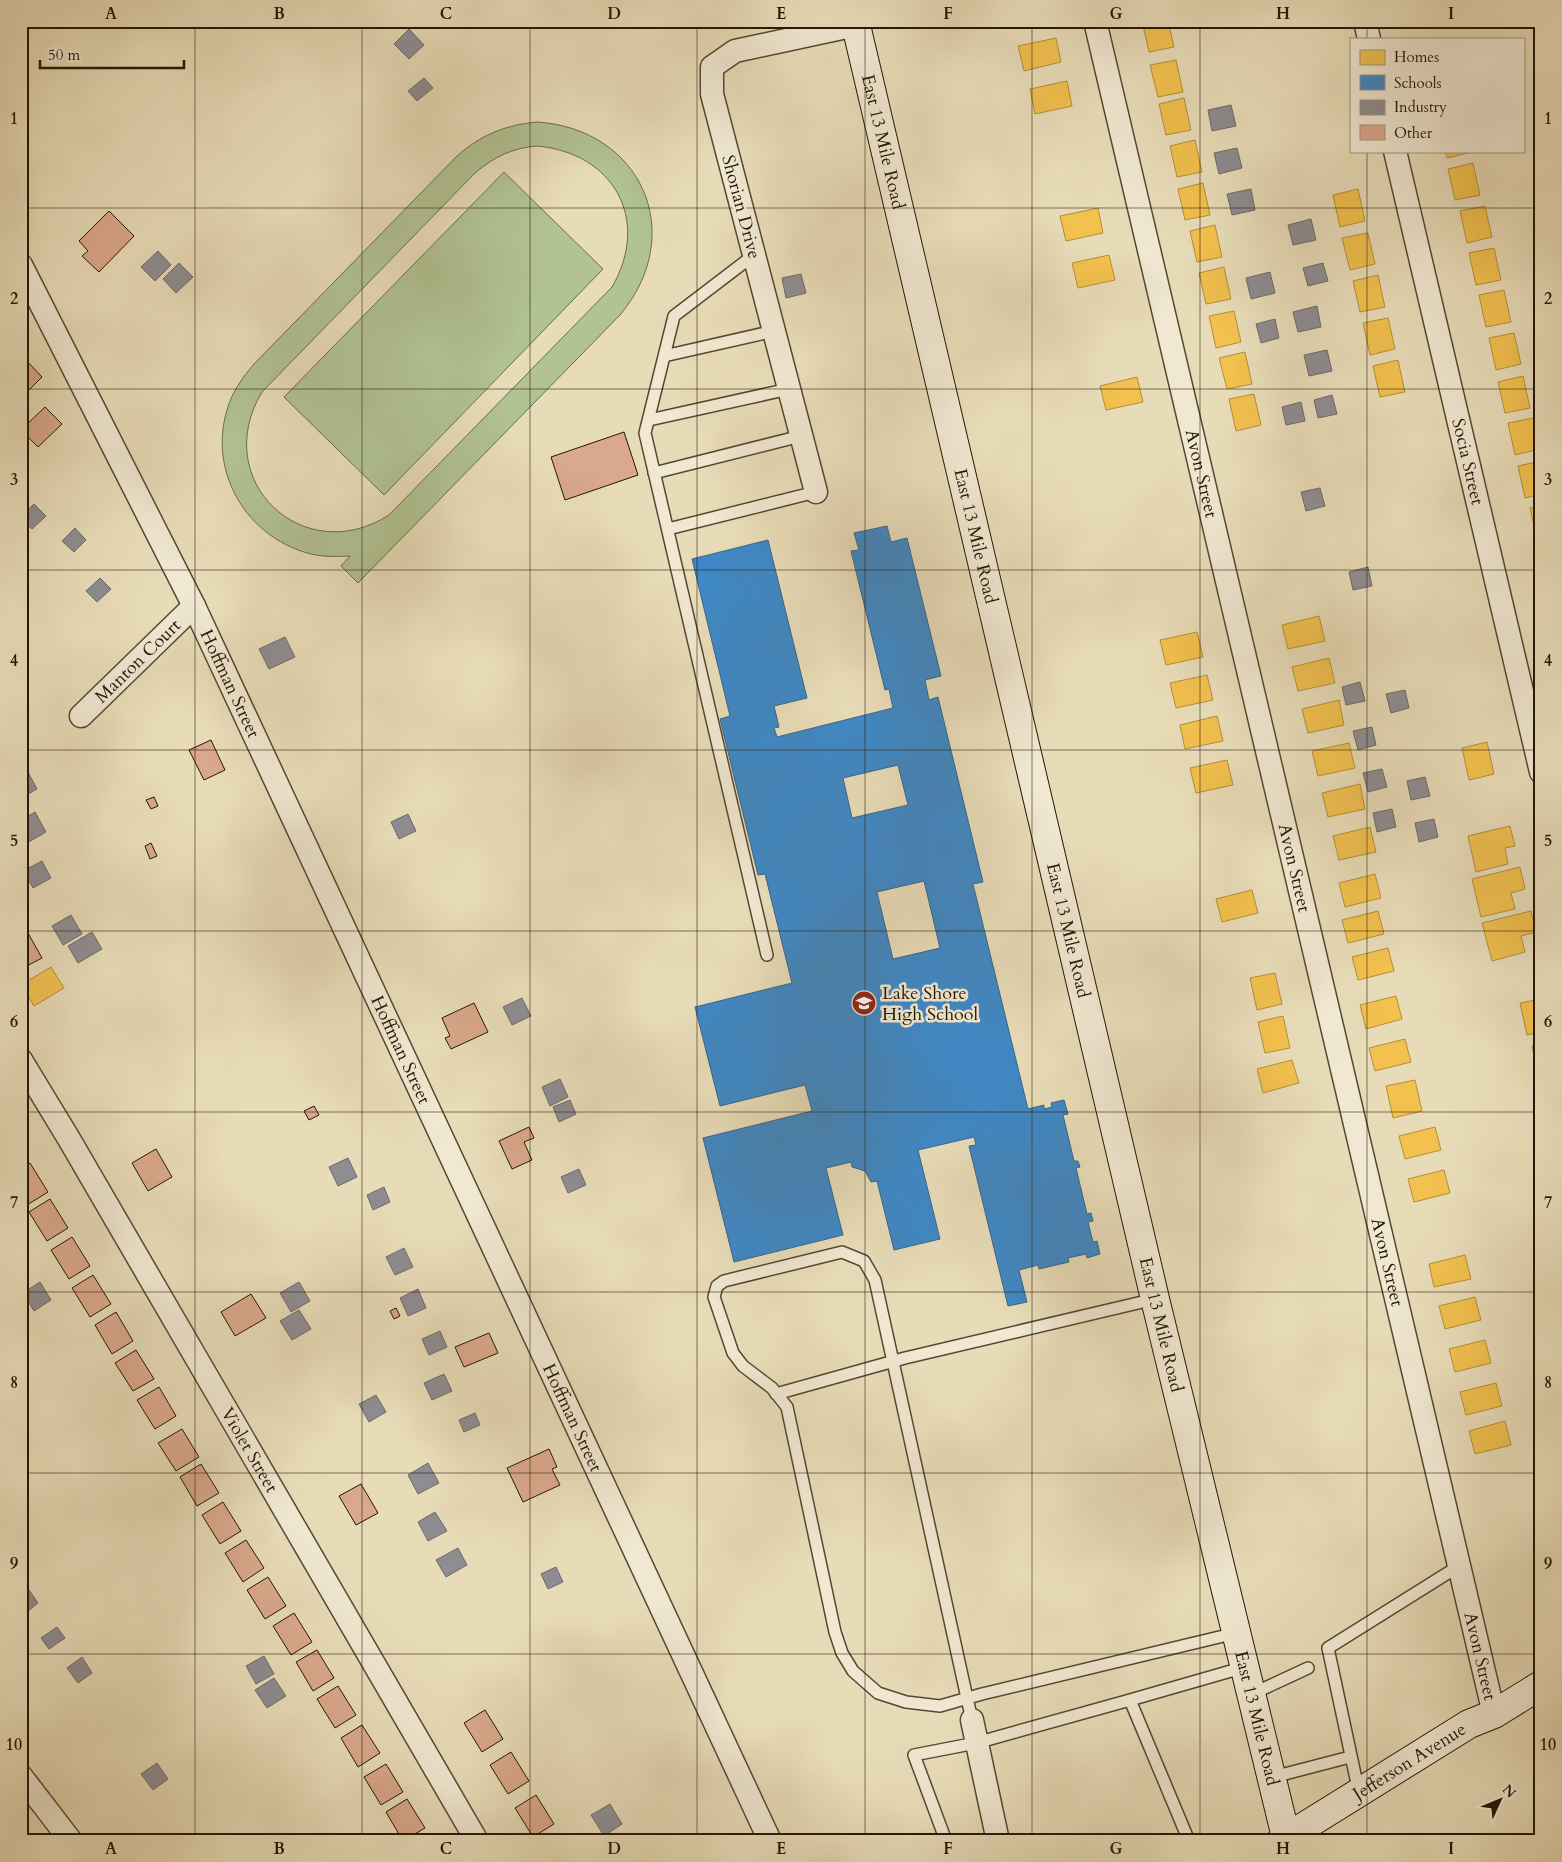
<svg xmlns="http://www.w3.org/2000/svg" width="1562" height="1862" viewBox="0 0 1562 1862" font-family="Cardo,serif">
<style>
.green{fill:#b1c293;stroke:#6a6c4c;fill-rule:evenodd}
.homes{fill:#f2c14e;stroke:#b48e38}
.schools{fill:#3f88c5;stroke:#37668b;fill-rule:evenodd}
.industry{fill:#8d8d92;stroke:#6e6968}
.building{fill:#daa88c;stroke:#241605}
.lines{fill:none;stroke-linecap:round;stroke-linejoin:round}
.service-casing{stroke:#554832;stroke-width:14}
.minor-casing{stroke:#554832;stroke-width:25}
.secondary-casing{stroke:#241605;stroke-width:30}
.service{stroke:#f0e8d1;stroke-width:11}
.minor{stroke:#f0e8d1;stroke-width:22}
.secondary{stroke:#f0e8d1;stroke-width:28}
.grid{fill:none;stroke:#241605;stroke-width:1;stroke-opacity:0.55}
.labels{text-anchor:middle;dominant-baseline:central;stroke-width:5;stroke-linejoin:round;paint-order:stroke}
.street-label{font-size:18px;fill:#241605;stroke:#f0e8d1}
.poi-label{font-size:18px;fill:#241605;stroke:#f0e8d1;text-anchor:start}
.neatline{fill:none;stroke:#241605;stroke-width:2}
.grid-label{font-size:16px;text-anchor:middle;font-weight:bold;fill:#241605}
</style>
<rect width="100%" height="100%" fill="#e8dcb8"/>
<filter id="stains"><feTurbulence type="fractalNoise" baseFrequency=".004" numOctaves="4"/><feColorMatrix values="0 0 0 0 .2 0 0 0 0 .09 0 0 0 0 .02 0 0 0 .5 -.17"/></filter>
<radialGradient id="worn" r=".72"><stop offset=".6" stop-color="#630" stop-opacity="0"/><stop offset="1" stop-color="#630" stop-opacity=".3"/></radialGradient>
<path class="green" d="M 537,122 C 642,129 688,234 620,315 L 358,583 L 341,566 L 350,556 C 333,557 317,557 301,551 C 243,531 209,469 227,410 C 232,392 242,378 254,364 L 457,156 C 481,135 505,125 537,122 ZM 537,146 C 614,153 651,220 612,287 L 389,515 C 303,570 209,480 262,392 L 475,173 C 494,157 512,148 537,146 Z
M 504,172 L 603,269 L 384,495 L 284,397 Z"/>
<path class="homes" d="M 1013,21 L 1047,21 L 1015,28 Z
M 1142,21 L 1168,21 L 1174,47 L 1149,52 Z
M 1056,38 L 1061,62 L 1024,71 L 1018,46 Z
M 1176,60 L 1183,92 L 1158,97 L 1150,65 Z
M 1067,81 L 1072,106 L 1035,114 L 1030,89 Z
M 1184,98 L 1191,130 L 1166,135 L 1159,104 Z
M 1195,140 L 1202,172 L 1177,177 L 1170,146 Z
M 1445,151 L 1472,151 L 1472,152 L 1447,158 Z
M 1473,163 L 1480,195 L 1455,200 L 1448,169 Z
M 1203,183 L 1210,215 L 1185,220 L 1178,189 Z
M 1358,189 L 1365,221 L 1340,227 L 1333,195 Z
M 1485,206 L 1492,237 L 1467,243 L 1460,211 Z
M 1098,208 L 1103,233 L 1066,241 L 1060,216 Z
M 1215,225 L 1222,257 L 1197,262 L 1190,231 Z
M 1368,233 L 1375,264 L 1350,270 L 1342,238 Z
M 1494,248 L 1501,280 L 1476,285 L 1469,253 Z
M 1109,255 L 1115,280 L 1078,288 L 1072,263 Z
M 1224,267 L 1231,299 L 1206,304 L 1199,273 Z
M 1378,275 L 1385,307 L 1360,312 L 1353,281 Z
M 1504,290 L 1511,322 L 1486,327 L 1479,295 Z
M 1234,311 L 1241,342 L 1216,348 L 1209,316 Z
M 1388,318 L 1395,349 L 1370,355 L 1363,323 Z
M 1514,333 L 1521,364 L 1496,370 L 1489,338 Z
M 1245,352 L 1252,384 L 1227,389 L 1219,358 Z
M 1398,360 L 1405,392 L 1380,397 L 1373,366 Z
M 1523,376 L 1530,408 L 1505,413 L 1498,382 Z
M 1137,377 L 1143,402 L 1106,410 L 1100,386 Z
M 1254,394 L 1261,425 L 1236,431 L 1229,399 Z
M 1533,418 L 1540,449 L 1515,455 L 1508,423 Z
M 1541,461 L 1541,494 L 1525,498 L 1518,466 Z
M 1541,505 L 1541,539 L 1537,539 L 1530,508 Z
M 1319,616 L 1325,641 L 1288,649 L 1282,625 Z
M 1197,632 L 1203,657 L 1166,665 L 1160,640 Z
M 1329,658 L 1335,683 L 1298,691 L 1292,667 Z
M 1207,675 L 1213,700 L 1176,708 L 1170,683 Z
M 1339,700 L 1344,725 L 1308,733 L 1302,709 Z
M 1217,716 L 1223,741 L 1185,749 L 1180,725 Z
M 1487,742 L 1494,774 L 1469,780 L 1462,748 Z
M 1349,743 L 1355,768 L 1318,776 L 1312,751 Z
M 1227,760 L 1233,785 L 1196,793 L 1190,768 Z
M 1360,784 L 1365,809 L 1328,817 L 1322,793 Z
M 1510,826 L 1515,846 L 1505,848 L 1508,864 L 1476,872 L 1468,836 Z
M 1370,827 L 1376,852 L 1339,860 L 1333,836 Z
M 1520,867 L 1525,889 L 1511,893 L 1515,909 L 1481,917 L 1472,879 Z
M 1375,874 L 1381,898 L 1345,907 L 1339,883 Z
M 1252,890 L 1258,913 L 1222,922 L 1216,899 Z
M 1378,911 L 1384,934 L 1348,943 L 1342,920 Z
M 1531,911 L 1536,932 L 1521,936 L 1525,952 L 1492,961 L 1482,923 Z
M 1388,948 L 1394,971 L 1358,980 L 1352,957 Z
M 51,967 L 64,988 L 34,1006 L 21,985 Z
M 1275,973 L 1282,1004 L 1257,1010 L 1250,978 Z
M 1396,996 L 1402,1019 L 1366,1029 L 1360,1005 Z
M 1541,999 L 1541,1032 L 1527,1035 L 1520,1003 Z
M 1283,1016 L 1290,1048 L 1265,1053 L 1258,1022 Z
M 1405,1039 L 1411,1062 L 1375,1071 L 1369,1048 Z
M 1541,1044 L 1541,1078 L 1539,1078 L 1532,1046 Z
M 1292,1060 L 1299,1083 L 1263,1093 L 1257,1069 Z
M 1415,1080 L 1422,1111 L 1393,1118 L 1386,1086 Z
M 1435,1127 L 1441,1150 L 1405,1159 L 1399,1136 Z
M 1444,1170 L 1450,1193 L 1414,1202 L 1408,1179 Z
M 1465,1255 L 1471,1279 L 1434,1287 L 1429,1264 Z
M 1475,1297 L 1481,1320 L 1445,1329 L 1439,1306 Z
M 1485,1340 L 1491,1363 L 1455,1372 L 1449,1349 Z
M 1496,1383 L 1502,1406 L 1466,1415 L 1460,1392 Z
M 1505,1421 L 1511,1445 L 1475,1454 L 1469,1431 Z"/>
<path class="schools" d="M 887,526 L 891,542 L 907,538 L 941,676 L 925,680 L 929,700 L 938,697 L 983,882 L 973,884 L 1028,1109 L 1044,1105 L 1044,1109 L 1052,1107 L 1051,1103 L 1064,1100 L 1068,1114 L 1063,1115 L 1074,1161 L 1078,1161 L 1080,1167 L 1076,1168 L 1087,1214 L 1091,1213 L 1093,1221 L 1088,1222 L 1093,1242 L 1097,1241 L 1100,1254 L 1087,1258 L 1086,1254 L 1068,1258 L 1069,1262 L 1039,1269 L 1038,1265 L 1019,1270 L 1027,1302 L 1008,1306 L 969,1146 L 976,1145 L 974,1137 L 918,1150 L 940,1239 L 894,1250 L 877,1181 L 871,1182 L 865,1171 L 852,1167 L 851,1162 L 826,1168 L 843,1235 L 734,1262 L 703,1138 L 812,1111 L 805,1085 L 720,1106 L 695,1007 L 792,983 L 765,874 L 758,875 L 720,719 L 730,716 L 692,559 L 768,540 L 807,698 L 774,706 L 779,727 L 774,728 L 777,737 L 893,708 L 889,689 L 885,690 L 851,551 L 859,550 L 854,533 ZM 898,765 L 908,805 L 852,818 L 843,778 ZM 924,881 L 940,948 L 893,959 L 877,892 Z"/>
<path class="industry" d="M 409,29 L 424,45 L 409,59 L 394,44 Z
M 424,78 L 433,88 L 417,101 L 408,91 Z
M 1231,105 L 1236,126 L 1212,131 L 1208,110 Z
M 1237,148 L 1242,168 L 1219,174 L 1214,153 Z
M 1251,189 L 1255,210 L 1232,215 L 1227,194 Z
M 1311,219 L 1316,240 L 1293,245 L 1288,225 Z
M 158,251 L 171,265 L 155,281 L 141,267 Z
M 179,263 L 193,277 L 176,293 L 163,279 Z
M 1323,263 L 1328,281 L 1308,286 L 1303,268 Z
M 1270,272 L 1275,293 L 1251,299 L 1246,278 Z
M 801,274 L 806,293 L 786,298 L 782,278 Z
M 1317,306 L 1321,327 L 1298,332 L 1293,312 Z
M 1275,319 L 1279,338 L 1261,343 L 1256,324 Z
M 1327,350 L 1332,371 L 1309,376 L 1304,355 Z
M 1332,395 L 1337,414 L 1318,418 L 1314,400 Z
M 1301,402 L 1305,421 L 1286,425 L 1282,407 Z
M 1320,488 L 1325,506 L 1306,511 L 1301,492 Z
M 34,504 L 46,516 L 32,529 L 21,518 L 21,516 Z
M 75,528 L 86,540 L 74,552 L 62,541 Z
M 1368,567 L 1372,586 L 1353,590 L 1349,572 Z
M 100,578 L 111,589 L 97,602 L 86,591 Z
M 285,637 L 295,657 L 269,669 L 259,649 Z
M 1360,682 L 1365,701 L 1346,705 L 1342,687 Z
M 1405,690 L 1409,708 L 1391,713 L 1386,694 Z
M 1372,727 L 1376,745 L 1358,750 L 1353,731 Z
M 1382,769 L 1387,787 L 1368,792 L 1363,773 Z
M 28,772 L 37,789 L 21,798 L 21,775 Z
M 1425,777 L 1430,796 L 1411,800 L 1407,781 Z
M 1392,809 L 1396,827 L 1377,832 L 1373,813 Z
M 35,812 L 46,832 L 27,843 L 21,832 L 21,820 Z
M 408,814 L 416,831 L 399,839 L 391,822 Z
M 1434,819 L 1438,837 L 1419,842 L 1415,823 Z
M 42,861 L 51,878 L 33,888 L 23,871 Z
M 71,915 L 82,934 L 63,945 L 52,926 Z
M 92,932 L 102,949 L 78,963 L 68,946 Z
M 522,998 L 531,1016 L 512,1025 L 503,1007 Z
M 560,1079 L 568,1097 L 550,1106 L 542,1087 Z
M 570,1100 L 576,1114 L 559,1122 L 553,1107 Z
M 348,1158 L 357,1177 L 338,1186 L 329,1167 Z
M 579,1169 L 586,1185 L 568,1193 L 561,1177 Z
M 384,1187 L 390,1202 L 373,1210 L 367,1195 Z
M 404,1248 L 413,1267 L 395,1275 L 386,1257 Z
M 40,1282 L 51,1300 L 34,1311 L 23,1293 Z
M 299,1282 L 310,1301 L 291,1312 L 280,1293 Z
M 418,1289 L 426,1308 L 408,1316 L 400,1298 Z
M 299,1310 L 311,1329 L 292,1340 L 280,1321 Z
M 440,1331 L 447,1347 L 429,1355 L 422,1339 Z
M 444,1374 L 452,1391 L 432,1400 L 424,1383 Z
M 376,1395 L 386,1412 L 369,1422 L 359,1404 Z
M 475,1413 L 480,1425 L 464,1432 L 459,1420 Z
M 428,1463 L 439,1483 L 418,1494 L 408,1475 Z
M 435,1512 L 447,1531 L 428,1541 L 418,1522 Z
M 458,1548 L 467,1565 L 446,1577 L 436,1560 Z
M 556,1567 L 563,1582 L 548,1589 L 541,1574 Z
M 29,1590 L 38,1603 L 24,1614 L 21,1610 L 21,1595 Z
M 57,1627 L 65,1638 L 49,1649 L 41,1638 Z
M 264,1656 L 274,1674 L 256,1684 L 246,1666 Z
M 82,1657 L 92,1673 L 78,1683 L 67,1668 Z
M 274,1678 L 286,1696 L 267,1708 L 255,1690 Z
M 157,1763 L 168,1779 L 153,1790 L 141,1774 Z
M 610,1804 L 622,1824 L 604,1836 L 591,1815 Z"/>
<path class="building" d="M 109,211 L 134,236 L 99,272 L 82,256 L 88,251 L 79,241 Z
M 25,359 L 42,377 L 21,398 L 21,363 Z
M 45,407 L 62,424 L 38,447 L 21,430 Z
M 624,432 L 638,475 L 565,500 L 551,457 Z
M 211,740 L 225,770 L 204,780 L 189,750 Z
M 154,797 L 158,806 L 151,809 L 146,800 Z
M 151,843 L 157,856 L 150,859 L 145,846 Z
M 24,926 L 42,958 L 21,969 L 21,928 Z
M 474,1003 L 488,1032 L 451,1049 L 445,1038 L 450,1036 L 442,1018 Z
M 314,1106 L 319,1115 L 309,1120 L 304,1111 Z
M 529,1127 L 534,1138 L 524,1142 L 532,1160 L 512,1169 L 499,1141 Z
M 156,1149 L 172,1177 L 148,1191 L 132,1163 Z
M 30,1163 L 48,1192 L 27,1205 L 21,1195 L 21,1168 Z
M 50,1199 L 68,1228 L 47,1241 L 29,1212 Z
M 72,1237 L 90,1266 L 69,1279 L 51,1250 Z
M 93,1275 L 111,1304 L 90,1317 L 72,1288 Z
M 251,1294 L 266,1318 L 235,1336 L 221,1312 Z
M 396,1308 L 400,1316 L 394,1319 L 390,1311 Z
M 116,1312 L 133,1341 L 112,1354 L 95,1325 Z
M 489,1333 L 498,1353 L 464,1367 L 455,1347 Z
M 136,1350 L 154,1379 L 133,1391 L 115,1363 Z
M 159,1387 L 176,1416 L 155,1429 L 137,1400 Z
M 182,1429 L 199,1457 L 176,1471 L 158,1443 Z
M 549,1449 L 557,1467 L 552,1469 L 560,1485 L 523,1502 L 507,1468 Z
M 201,1464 L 219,1493 L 197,1506 L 180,1477 Z
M 361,1484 L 378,1513 L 356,1525 L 339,1496 Z
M 223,1502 L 241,1531 L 220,1544 L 202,1515 Z
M 246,1540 L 264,1568 L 243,1582 L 225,1553 Z
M 268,1577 L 286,1606 L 265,1619 L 247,1590 Z
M 294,1613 L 312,1642 L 291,1655 L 273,1626 Z
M 317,1650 L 334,1678 L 313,1691 L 296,1662 Z
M 338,1686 L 356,1715 L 335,1728 L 317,1699 Z
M 485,1710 L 503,1739 L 482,1752 L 464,1723 Z
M 362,1725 L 380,1753 L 358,1767 L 341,1738 Z
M 511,1752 L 529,1781 L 508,1794 L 490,1765 Z
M 386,1764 L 403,1792 L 381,1805 L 364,1777 Z
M 536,1795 L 554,1824 L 533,1837 L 515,1808 Z
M 407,1799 L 425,1828 L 403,1841 L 386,1812 Z"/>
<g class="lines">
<defs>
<path id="service" d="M 754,255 L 674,316 L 645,433 L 767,955
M 664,356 L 774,331
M 649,420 L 789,389
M 654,473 L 801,436
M 668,529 L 816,492
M 776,1394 L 905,1358 L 1155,1299
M 1252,1694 L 1308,1668
M 1130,1700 L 1245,1667
M 972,1720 L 967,1698 L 875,1280 L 864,1261 L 842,1252 L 724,1281 L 717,1286 L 714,1297 L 733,1353 L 743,1366 L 772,1388 L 787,1407 L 835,1632 L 842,1653 L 853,1671 L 878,1693 L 906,1702 L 940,1706 L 982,1694 L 1236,1633
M 1273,1777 L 1350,1757
M 1359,1793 L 1328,1648 L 1459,1566
M 946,1841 L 914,1755 L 976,1743 L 1130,1700 L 1189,1841"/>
<g id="minor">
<path id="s1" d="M 1095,21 L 1494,1714"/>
<path d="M 1365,21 L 1369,39"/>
<path id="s2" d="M 1395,151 L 1541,772"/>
<path id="s3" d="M 21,265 L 194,606 L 770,1841"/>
<path d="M 816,492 L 712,94 L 712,67 L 735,51 L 856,25"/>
<path id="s4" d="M 81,716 L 194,606"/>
<path id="s5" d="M 21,1060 L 69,1139 L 477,1841"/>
<path d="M 972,1720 L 998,1841"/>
<path d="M 21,1776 L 71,1841"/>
</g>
<g id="secondary">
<path id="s6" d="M 855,21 L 1155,1299 L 1286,1837"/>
<path id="s7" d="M 1281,1841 L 1469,1724 L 1494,1714 L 1541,1685"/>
</g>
</defs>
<use href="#service" class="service-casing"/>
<use href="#minor" class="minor-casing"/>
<use href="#secondary" class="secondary-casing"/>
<use href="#service" class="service"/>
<use href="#minor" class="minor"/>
<use href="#secondary" class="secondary"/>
</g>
<path class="grid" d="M 195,21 L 195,1841M 362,21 L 362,1841M 530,21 L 530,1841M 697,21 L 697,1841M 865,21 L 865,1841M 1032,21 L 1032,1841M 1200,21 L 1200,1841M 1367,21 L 1367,39M 1367,151 L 1367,1841M 21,208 L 1541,208M 21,389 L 1541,389M 21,570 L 1541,570M 21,750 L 1541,750M 21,931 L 1541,931M 21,1112 L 1541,1112M 21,1292 L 1541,1292M 21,1473 L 1541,1473M 21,1654 L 1541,1654"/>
<defs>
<symbol id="school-disc" viewBox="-11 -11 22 22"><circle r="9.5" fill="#8f2418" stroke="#f0e8d1"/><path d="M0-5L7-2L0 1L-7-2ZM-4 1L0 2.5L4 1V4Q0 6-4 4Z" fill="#fff"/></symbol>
</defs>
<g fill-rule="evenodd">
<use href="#school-disc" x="850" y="989" width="28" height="28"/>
</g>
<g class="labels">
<g class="street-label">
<text stroke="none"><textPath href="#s6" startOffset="124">East 13 Mile Road</textPath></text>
<text transform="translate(741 207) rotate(75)">Shorian Drive</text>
<text stroke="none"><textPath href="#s2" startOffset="319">Socia Street</textPath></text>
<text stroke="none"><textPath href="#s1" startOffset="465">Avon Street</textPath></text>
<text stroke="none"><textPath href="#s6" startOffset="529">East 13 Mile Road</textPath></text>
<text stroke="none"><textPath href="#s4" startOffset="79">Manton Court</textPath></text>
<text stroke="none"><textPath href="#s3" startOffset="468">Hoffman Street</textPath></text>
<text stroke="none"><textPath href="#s1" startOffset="870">Avon Street</textPath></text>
<text stroke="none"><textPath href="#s6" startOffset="934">East 13 Mile Road</textPath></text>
<text stroke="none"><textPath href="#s3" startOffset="872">Hoffman Street</textPath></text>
<text stroke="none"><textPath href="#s1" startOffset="1275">Avon Street</textPath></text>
<text stroke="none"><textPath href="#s6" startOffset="1339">East 13 Mile Road</textPath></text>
<text stroke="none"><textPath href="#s3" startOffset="1278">Hoffman Street</textPath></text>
<text stroke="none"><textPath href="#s5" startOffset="452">Violet Street</textPath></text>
<text stroke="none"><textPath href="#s1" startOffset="1680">Avon Street</textPath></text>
<text stroke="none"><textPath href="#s6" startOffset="1744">East 13 Mile Road</textPath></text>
<text stroke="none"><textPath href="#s7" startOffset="151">Jefferson Avenue</textPath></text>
</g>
<g class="poi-label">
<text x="882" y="993">Lake Shore<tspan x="882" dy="21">High School</tspan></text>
</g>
</g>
<rect width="1562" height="1862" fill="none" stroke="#e8dcb8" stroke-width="55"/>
<rect x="1350" y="38" width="175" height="115" fill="#f0e8d1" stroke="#9e947f"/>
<rect x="1360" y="50" width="25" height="15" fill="#f2c14e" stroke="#9e947f"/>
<text x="1394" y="62" font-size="15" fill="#241605">Homes</text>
<rect x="1360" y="75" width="25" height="15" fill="#3f88c5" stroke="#9e947f"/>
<text x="1394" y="88" font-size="15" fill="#241605">Schools</text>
<rect x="1360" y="100" width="25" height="15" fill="#8d8d92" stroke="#9e947f"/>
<text x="1394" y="112" font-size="15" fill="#241605">Industry</text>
<rect x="1360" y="125" width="25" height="15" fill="#daa88c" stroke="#9e947f"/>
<text x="1394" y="138" font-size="15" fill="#241605">Other</text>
<g transform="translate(1500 1800) rotate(46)" stroke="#f0e8d1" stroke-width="4" paint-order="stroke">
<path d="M0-4L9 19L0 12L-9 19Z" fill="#241605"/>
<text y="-8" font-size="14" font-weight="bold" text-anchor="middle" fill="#241605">N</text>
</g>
<path d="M40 60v8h144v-8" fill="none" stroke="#241605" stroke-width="2.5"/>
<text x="48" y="60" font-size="15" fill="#241605" stroke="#f0e8d1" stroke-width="4" paint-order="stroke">50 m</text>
<rect x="28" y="28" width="1506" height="1806" class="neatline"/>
<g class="grid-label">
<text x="111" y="19">A</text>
<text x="279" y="19">B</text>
<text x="446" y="19">C</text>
<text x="614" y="19">D</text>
<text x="781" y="19">E</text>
<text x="948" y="19">F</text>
<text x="1116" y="19">G</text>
<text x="1283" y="19">H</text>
<text x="1451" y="19">I</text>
<text x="14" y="124">1</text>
<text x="1548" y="124">1</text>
<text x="14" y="304">2</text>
<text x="1548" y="304">2</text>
<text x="14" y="485">3</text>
<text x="1548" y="485">3</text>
<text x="14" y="666">4</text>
<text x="1548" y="666">4</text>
<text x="14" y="846">5</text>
<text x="1548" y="846">5</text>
<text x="14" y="1027">6</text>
<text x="1548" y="1027">6</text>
<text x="14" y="1208">7</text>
<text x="1548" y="1208">7</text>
<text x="14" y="1388">8</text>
<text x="1548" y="1388">8</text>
<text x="14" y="1569">9</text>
<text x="1548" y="1569">9</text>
<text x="14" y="1750">10</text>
<text x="1548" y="1750">10</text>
<text x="111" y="1854">A</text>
<text x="279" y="1854">B</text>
<text x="446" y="1854">C</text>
<text x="614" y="1854">D</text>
<text x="781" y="1854">E</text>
<text x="948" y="1854">F</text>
<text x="1116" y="1854">G</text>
<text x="1283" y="1854">H</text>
<text x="1451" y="1854">I</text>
</g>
<rect width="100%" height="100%" filter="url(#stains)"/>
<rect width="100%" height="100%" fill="url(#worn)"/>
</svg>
